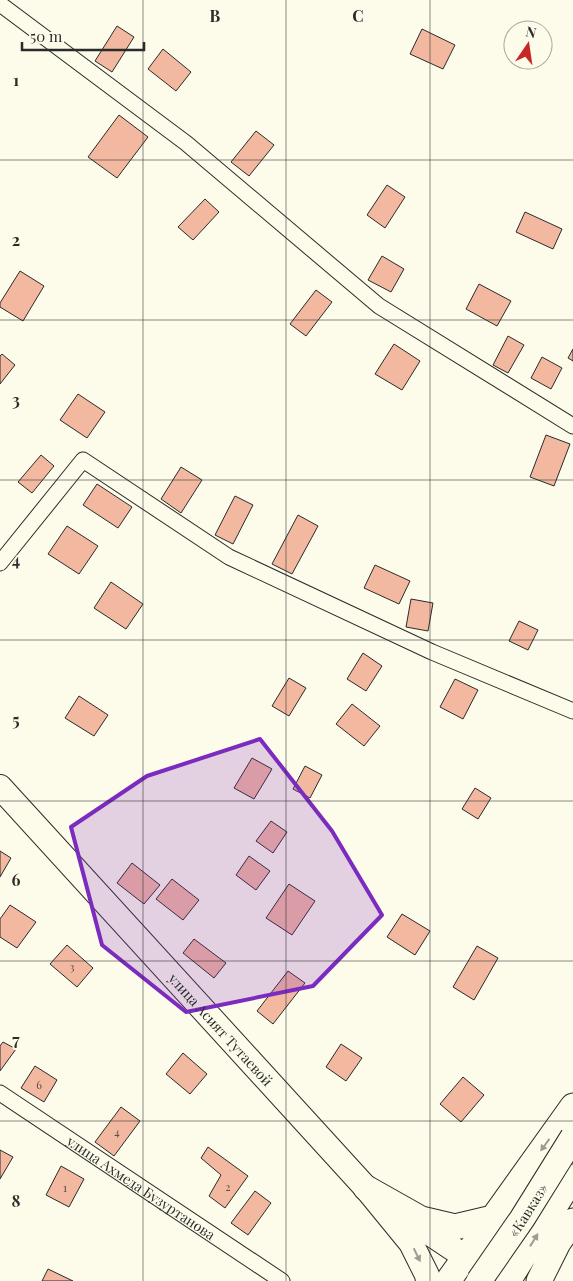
<svg xmlns="http://www.w3.org/2000/svg" width="573" height="1281" viewBox="0 0 573 1281" font-family="'Playfair Display',serif">
<style>
.building{fill:#f2b8a0;stroke:#2b2b2b}
.lines{fill:none;stroke-linecap:round;stroke-linejoin:round}
.minor-casing{stroke:#2b2b2b;stroke-width:17}
.primary-casing{stroke:#2b2b2b;stroke-width:26}
.trunk-casing{stroke:#2b2b2b;stroke-width:27}
.minor{stroke:#fdfbea;stroke-width:15}
.primary{stroke:#fdfbea;stroke-width:24}
.trunk{stroke:#fdfbea;stroke-width:25}
.trunk-bridge-casing{stroke:#2b2b2b;stroke-width:27;stroke-linecap:butt}
.trunk-bridge{stroke:#fdfbea;stroke-width:25}
.oneway{fill:#9e9d94}
.marked{fill:#7b2cbf;fill-opacity:0.2;stroke:#7b2cbf;stroke-width:4;stroke-linejoin:round}
.grid{fill:none;stroke:#2b2b2b;stroke-width:1;stroke-opacity:0.55}
.labels{text-anchor:middle;dominant-baseline:central;stroke-width:4;stroke-linejoin:round;paint-order:stroke}
.number-label{font-size:11px;fill:#5d4e48}
.street-label{font-size:14px;fill:#2b2b2b;stroke:#fdfbea}
.grid-label{font-size:16px;text-anchor:middle;font-weight:bold;fill:#2b2b2b;stroke:#fdfbea;stroke-width:4;stroke-linejoin:round;paint-order:stroke}
</style>
<rect width="100%" height="100%" fill="#fdfbea"/>
<path class="building" d="M 117,26 L 134,37 L 112,72 L 95,61 Z
M 422,29 L 455,45 L 443,69 L 410,54 Z
M 163,49 L 191,72 L 176,91 L 148,69 Z
M 119,115 L 148,137 L 117,178 L 88,157 Z
M 256,131 L 274,145 L 249,176 L 231,162 Z
M 387,185 L 405,197 L 385,228 L 367,215 Z
M 205,199 L 219,212 L 193,240 L 178,227 Z
M 525,212 L 562,229 L 553,249 L 516,232 Z
M 382,256 L 404,269 L 391,292 L 368,280 Z
M 20,271 L 44,286 L 23,321 L 0,307 L 0,303 Z
M 479,284 L 511,301 L 497,326 L 466,309 Z
M 316,290 L 332,302 L 306,336 L 290,324 Z
M 508,336 L 524,345 L 508,373 L 493,365 Z
M 394,344 L 420,361 L 402,390 L 375,374 Z
M 573,349 L 573,361 L 568,358 Z
M 2,354 L 15,365 L 0,384 L 0,356 Z
M 542,357 L 562,368 L 551,389 L 531,378 Z
M 78,394 L 105,412 L 87,438 L 60,420 Z
M 546,435 L 570,444 L 554,486 L 530,477 Z
M 41,455 L 54,466 L 32,493 L 18,482 Z
M 181,467 L 202,480 L 181,513 L 161,499 Z
M 97,484 L 132,507 L 118,528 L 83,505 Z
M 235,496 L 253,505 L 233,544 L 215,535 Z
M 298,515 L 318,526 L 292,574 L 272,564 Z
M 67,526 L 98,546 L 79,574 L 48,554 Z
M 375,565 L 410,581 L 399,604 L 364,588 Z
M 111,582 L 143,604 L 126,629 L 94,608 Z
M 411,599 L 433,603 L 428,631 L 406,627 Z
M 519,621 L 538,630 L 528,650 L 509,641 Z
M 363,653 L 382,666 L 366,691 L 347,679 Z
M 289,678 L 306,688 L 289,716 L 272,706 Z
M 455,679 L 478,690 L 463,719 L 440,707 Z
M 79,696 L 108,715 L 94,736 L 65,718 Z
M 352,704 L 380,726 L 364,746 L 336,724 Z
M 252,758 L 272,769 L 254,799 L 234,788 Z
M 305,766 L 322,775 L 310,798 L 293,789 Z
M 475,788 L 491,798 L 478,819 L 462,809 Z
M 271,821 L 287,832 L 273,853 L 256,841 Z
M 0,851 L 11,858 L 0,877 Z
M 249,856 L 270,871 L 256,890 L 236,875 Z
M 132,863 L 160,885 L 144,904 L 117,883 Z
M 172,879 L 199,900 L 183,920 L 156,899 Z
M 289,884 L 315,901 L 292,935 L 266,918 Z
M 10,905 L 36,922 L 17,948 L 0,937 L 0,919 Z
M 402,914 L 430,931 L 415,955 L 387,937 Z
M 194,939 L 226,963 L 214,978 L 183,953 Z
M 67,945 L 93,968 L 77,987 L 50,964 Z
M 477,946 L 498,958 L 474,1000 L 453,987 Z
M 288,971 L 305,983 L 273,1024 L 257,1011 Z
M 3,1042 L 16,1049 L 0,1071 L 0,1046 Z
M 341,1044 L 362,1058 L 346,1081 L 326,1067 Z
M 183,1053 L 207,1074 L 190,1094 L 166,1074 Z
M 35,1066 L 57,1080 L 44,1102 L 21,1088 Z
M 463,1077 L 484,1095 L 461,1122 L 440,1104 Z
M 121,1107 L 140,1121 L 114,1156 L 95,1142 Z
M 208,1147 L 248,1176 L 225,1208 L 209,1196 L 221,1175 L 201,1158 Z
M 0,1150 L 13,1157 L 0,1179 Z
M 61,1166 L 84,1179 L 69,1207 L 46,1195 Z
M 255,1191 L 271,1203 L 248,1235 L 231,1223 Z
M 48,1269 L 73,1281 L 42,1281 Z"/>
<g class="lines">
<defs>
<g id="minor">
<path d="M 0,4 L 186,143 L 379,306 L 573,426"/>
<path d="M 0,563 L 83,460 L 229,557 L 432,652 L 573,711"/>
<path id="s1" d="M 0,1093 L 282,1281"/>
</g>
<g id="primary">
<path id="s2" d="M 0,787 L 366,1188 L 411,1243 L 427,1275 L 428,1281"/>
<path d="M 404,1216 L 482,1268"/>
</g>
<path id="trunk" d="M 366,1188 L 421,1219 L 455,1227 L 493,1218
M 448,1281 L 573,1106
M 508,1281 L 573,1177
M 539,1281 L 558,1243 L 573,1221"/>
</defs>
<use href="#minor" class="minor-casing"/>
<use href="#primary" class="primary-casing"/>
<use href="#trunk" class="trunk-casing"/>
<use href="#minor" class="minor"/>
<use href="#primary" class="primary"/>
<use href="#trunk" class="trunk"/>
<defs>
<g id="trunk-bridge">
<path id="s3" d="M 479,1281 L 522,1219 L 573,1137"/>
</g>
</defs>
<use href="#trunk-bridge" class="trunk-bridge-casing"/>
<use href="#trunk-bridge" class="trunk-bridge"/>
</g>
<defs><path id="oneway-solid" d="M-6-.8H1V-3.2L6.5 0L1 3.2V.8H-6Z" transform="scale(1.25)"/></defs>
<g class="oneway">
<use href="#oneway-solid" transform="translate(545 1145) rotate(126)"/>
<use href="#oneway-solid" transform="translate(534 1240) rotate(-58)"/>
<use href="#oneway-solid" transform="translate(417 1255) rotate(64)"/>
</g>
<path class="marked" d="M 260,739 L 332,831 L 382,915 L 313,986 L 186,1012 L 102,945 L 71,827 L 147,776 Z"/>
<path class="grid" d="M 143,0 L 143,1281M 286,0 L 286,1281M 430,0 L 430,1281M 0,160 L 573,160M 0,320 L 573,320M 0,480 L 573,480M 0,640 L 573,640M 0,801 L 573,801M 0,961 L 573,961M 0,1121 L 573,1121"/>
<g class="labels">
<g class="number-label">
<text x="72" y="966">3</text>
<text x="39" y="1084">6</text>
<text x="117" y="1131">4</text>
<text x="228" y="1186">2</text>
<text x="65" y="1187">1</text>
</g>
<g class="street-label">
<text stroke="none"><textPath href="#s2" startOffset="328">улица Асият Тутаевой</textPath></text>
<text stroke="none"><textPath href="#s1" startOffset="170">улица Ахмеда Бузуртанова</textPath></text>
<text stroke="none"><textPath href="#s3" startOffset="86">«Кавказ»</textPath></text>
</g>
</g>
<g class="grid-label">
<text x="215" y="22">B</text>
<text x="358" y="22">C</text>
<text x="16" y="86">1</text>
<text x="16" y="246">2</text>
<text x="16" y="406">3</text>
<text x="16" y="566">4</text>
<text x="16" y="726">5</text>
<text x="16" y="886">6</text>
<text x="16" y="1046">7</text>
<text x="16" y="1207">8</text>
</g>
<g transform="translate(528 45) rotate(13)"><circle r="24" fill="#fdfbea" stroke="#a9a89e"/>
<path d="M0-4L9 19L0 12L-9 19Z" fill="#c62828"/>
<text y="-8" font-size="14" font-weight="bold" text-anchor="middle" fill="#2b2b2b">N</text>
</g>
<path d="M22 42v8h122v-8" fill="none" stroke="#2b2b2b" stroke-width="2.5"/>
<text x="30" y="42" font-size="15" fill="#2b2b2b" stroke="#fdfbea" stroke-width="4" paint-order="stroke">50 m</text>
</svg>
